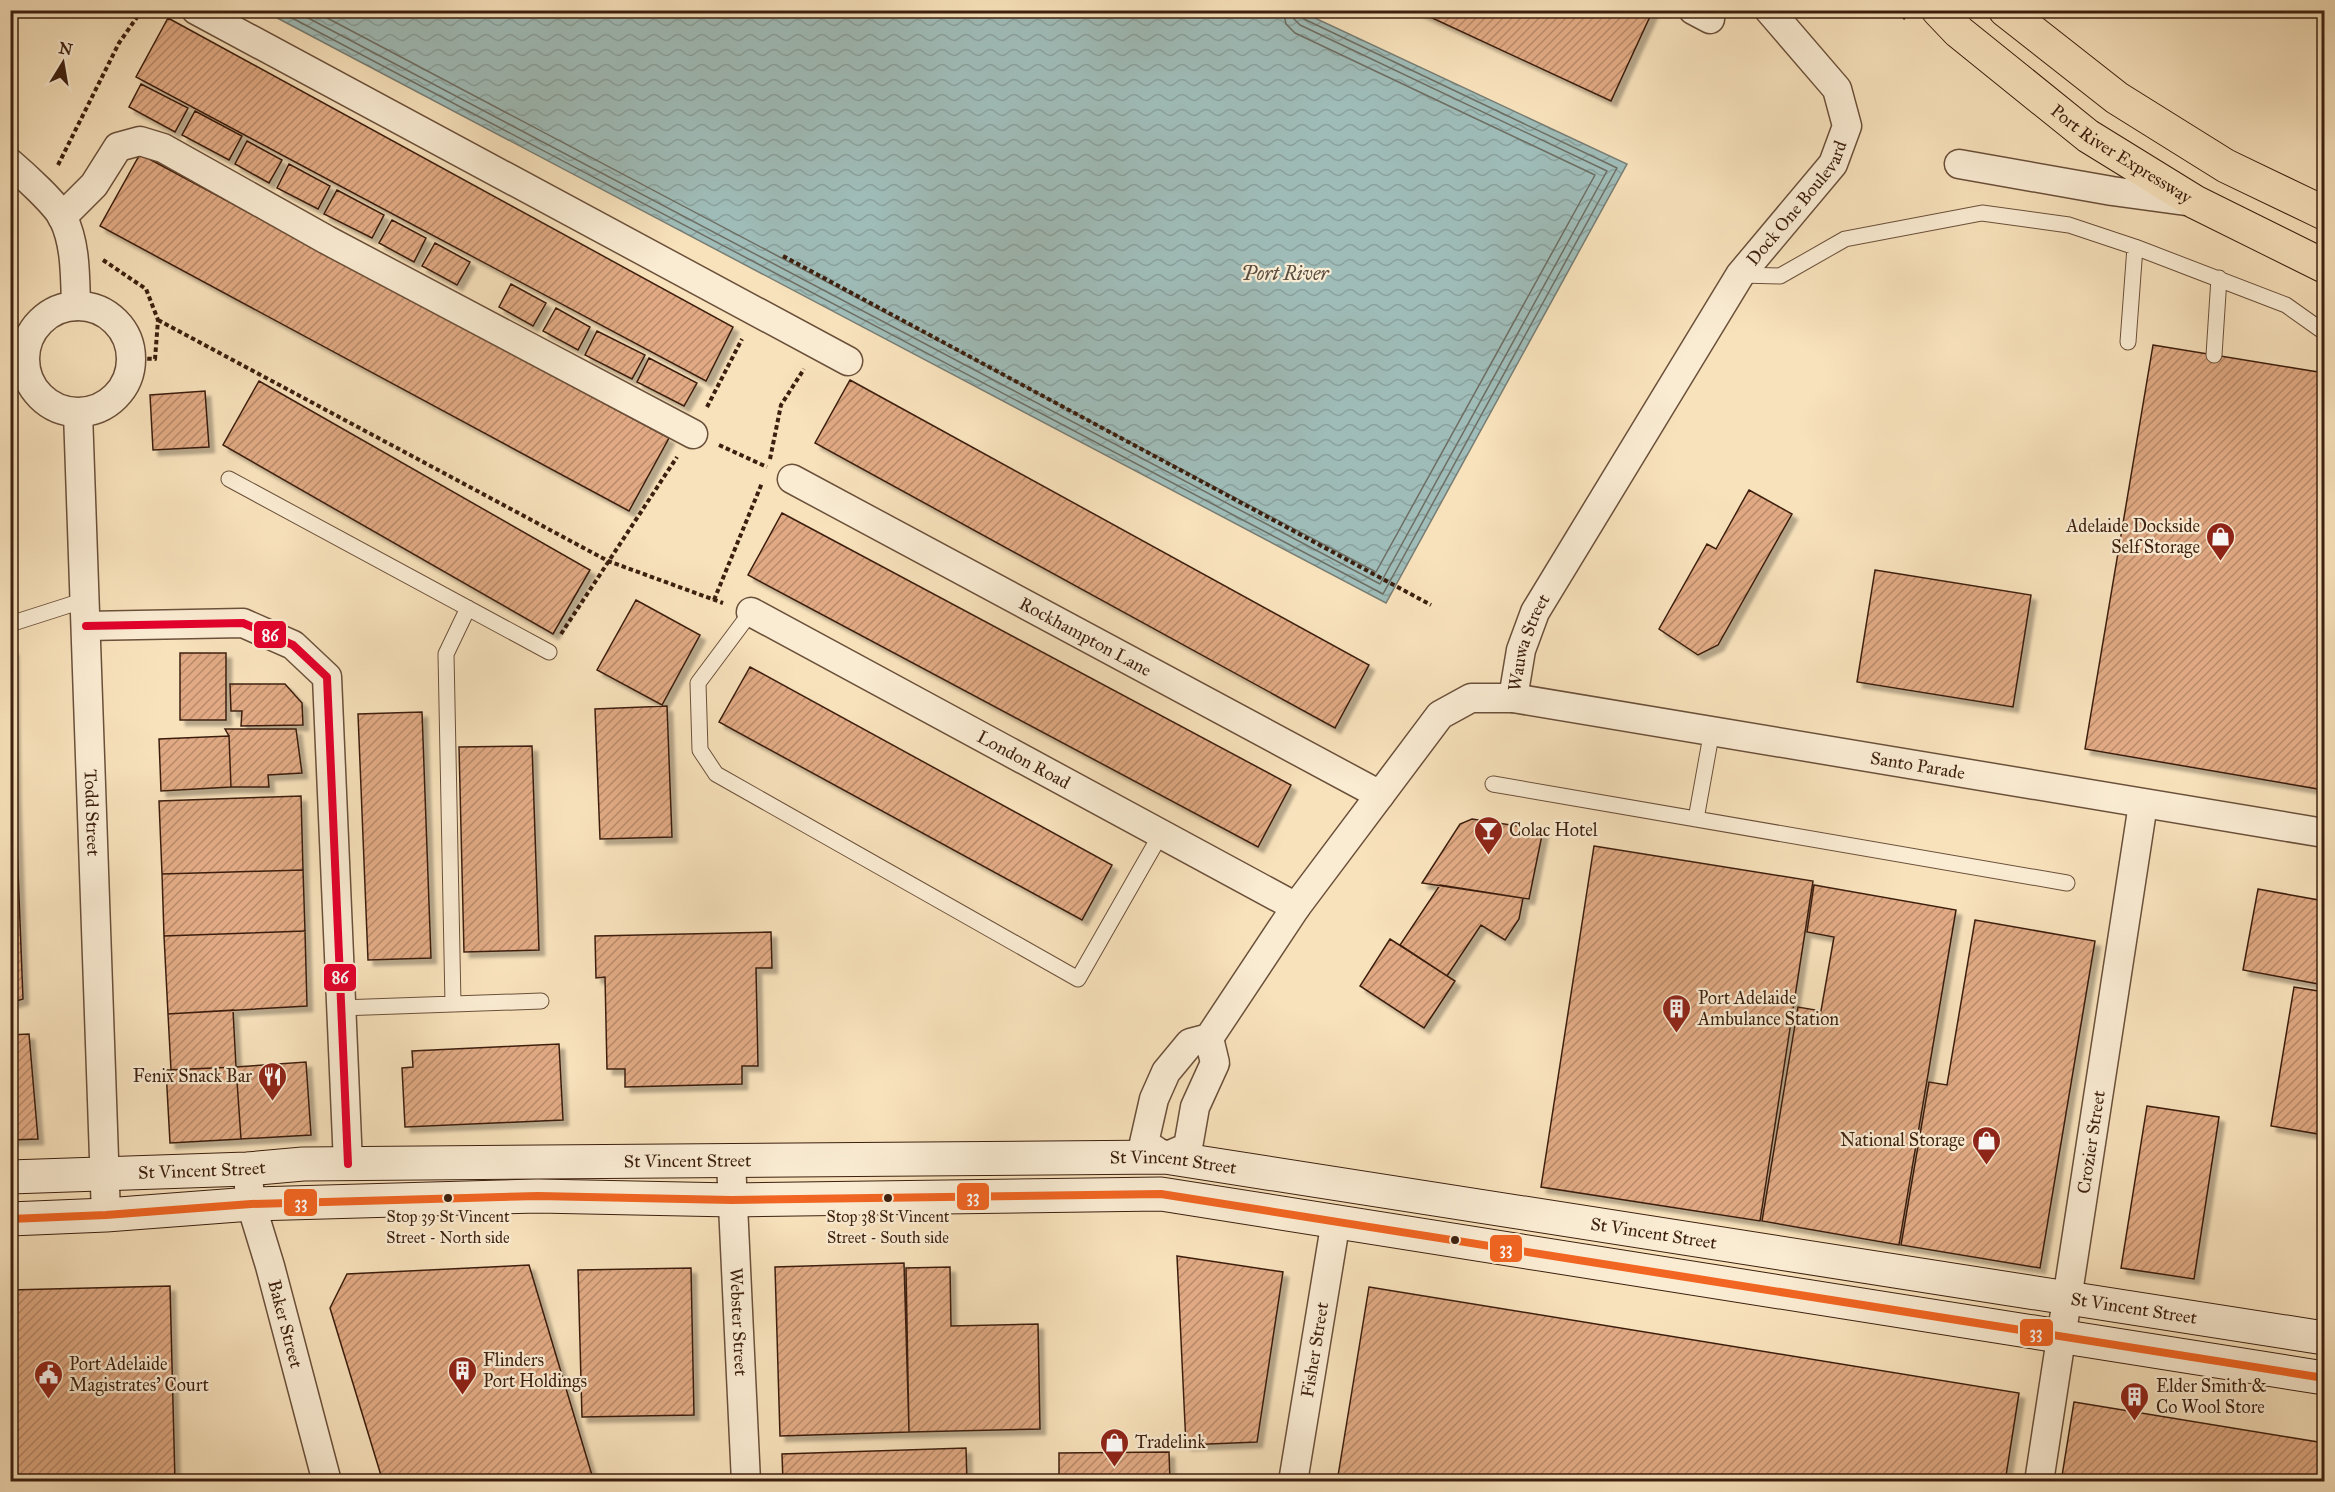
<svg xmlns="http://www.w3.org/2000/svg" width="2335" height="1492" viewBox="0 0 2335 1492" font-family="'IM FELL Great Primer',serif">
<style>
.water{fill:url(#water-waves);stroke:#777d74;stroke-width:1.5}
.lines{fill:none;stroke-linecap:round;stroke-linejoin:round}
.shore{stroke:#6e6e63;stroke-width:1.5}
.building{fill:url(#building-hatch);stroke:#3c1f0e;stroke-width:1.5;filter:url(#shadow)}
.lane-casing{stroke:#6b503a;stroke-width:17}
.street-casing{stroke:#6b503a;stroke-width:31}
.secondary-casing{stroke:#3c1f0e;stroke-width:35}
.highway-casing{stroke:#3c1f0e;stroke-width:35}
.path{stroke:#3c1f0e;stroke-width:4;stroke-dasharray:4.5 3;stroke-linecap:butt}
.lane{stroke:#faecd3;stroke-width:15}
.street{stroke:#faecd3;stroke-width:28}
.secondary{stroke:#faecd3;stroke-width:33}
.highway{stroke:#f8e2bc;stroke-width:33}
.bus-1-casing{stroke:#faecd3;stroke-width:12}
.bus-2-casing{stroke:#faecd3;stroke-width:12}
.bus-1{stroke:#f26522;stroke-width:8}
.bus-2{stroke:#e4002b;stroke-width:8}
.bus-dot{fill:#3c1f0e;stroke:#faecd3;stroke-width:2}
.labels{text-anchor:middle;dominant-baseline:central;stroke-width:4.5;stroke-linejoin:round;paint-order:stroke}
.bus-label{font-size:16px;fill:#3c1f0e;stroke:#faecd3}
.street-label{font-size:18px;fill:#3c1f0e;stroke:#faecd3}
.poi-label{font-size:18px;fill:#3c1f0e;stroke:#faecd3;text-anchor:start}
.water-label{font-size:20px;font-style:italic;fill:#5a4e41;stroke:#faecd3}
.line-badge{stroke:#faecd3;stroke-width:2}
.badge-label{font-size:16px;text-anchor:middle;font-weight:bold;fill:#fff}
</style>
<defs>
<pattern id="water-waves" width="16" height="10" patternUnits="userSpaceOnUse" patternTransform="scale(1.5)"><rect width="16" height="10" fill="#9fbcb8"/><path d="M0 5q4-4 8 0t8 0" fill="none" stroke="#8aa19d"/></pattern>
<pattern id="building-hatch" width="6" height="6" patternUnits="userSpaceOnUse" patternTransform="scale(1.5)"><rect width="6" height="6" fill="#e1aa84"/><path d="M-1 1l2-2M0 6l6-6M5 7l2-2" fill="none" stroke="#b88a6a"/></pattern>
<filter id="shadow"><feDropShadow dx="5.5" dy="5.5" stdDeviation="1.5" flood-color="#0004"/></filter>
</defs>
<rect width="100%" height="100%" fill="#f8e2bc"/>
<filter id="stains"><feTurbulence type="fractalNoise" baseFrequency=".00333" numOctaves="4"/><feColorMatrix values="0 0 0 0 .2 0 0 0 0 .09 0 0 0 0 .02 0 0 0 .5 -.17"/></filter>
<radialGradient id="worn" r=".72"><stop offset=".6" stop-color="#630" stop-opacity="0"/><stop offset="1" stop-color="#630" stop-opacity=".3"/></radialGradient>
<path class="water" d="M 264,11 L 1300,11 L 1627,164 L 1386,603 Z"/>
<g class="lines">
<path class="shore" d="M 277,10 L 1383,594 L 1617,168 L 1304,19 L 1299,10
M 293,10 L 1380,584 L 1607,171 L 1300,25 L 1294,19 L 1292,10
M 312,10 L 1376,572 L 1595,175 L 1295,33 L 1286,24 L 1283,10"/>
</g>
<path class="building" d="M 1415,10 L 1653,10 L 1611,101 Z
M 168,18 L 733,327 L 706,381 L 136,77 Z
M 141,84 L 188,108 L 175,132 L 129,107 Z
M 195,111 L 242,136 L 229,160 L 182,135 Z
M 247,141 L 282,160 L 269,183 L 235,164 Z
M 140,154 L 669,438 L 629,511 L 100,226 Z
M 289,164 L 330,186 L 318,209 L 277,188 Z
M 337,190 L 384,215 L 372,238 L 324,214 Z
M 392,220 L 426,238 L 414,262 L 379,243 Z
M 435,243 L 470,262 L 457,285 L 422,266 Z
M 511,284 L 546,303 L 533,326 L 499,307 Z
M 556,308 L 590,327 L 578,350 L 543,331 Z
M 597,331 L 645,355 L 632,379 L 585,355 Z
M 2153,345 L 2324,373 L 2324,790 L 2085,749 Z
M 649,358 L 697,383 L 684,406 L 637,382 Z
M 850,380 L 1369,665 L 1335,728 L 815,443 Z
M 259,381 L 590,570 L 553,634 L 223,445 Z
M 205,391 L 209,447 L 153,450 L 150,395 Z
M 1749,490 L 1792,514 L 1718,645 L 1698,655 L 1659,629 L 1707,544 L 1716,549 Z
M 782,513 L 1291,785 L 1258,847 L 748,575 Z
M 1875,570 L 2031,595 L 2013,707 L 1857,682 Z
M 636,600 L 700,635 L 662,705 L 597,670 Z
M 10,648 L 13,650 L 15,793 L 10,795 Z
M 180,653 L 226,653 L 226,720 L 180,720 Z
M 750,667 L 1112,865 L 1082,920 L 719,722 Z
M 230,684 L 285,684 L 302,703 L 303,725 L 241,726 L 242,711 L 231,711 Z
M 667,706 L 672,837 L 600,839 L 595,709 Z
M 422,712 L 431,958 L 368,960 L 358,714 Z
M 225,729 L 296,729 L 302,773 L 268,775 L 269,787 L 231,787 L 229,736 Z
M 229,736 L 231,787 L 161,791 L 159,739 Z
M 532,746 L 539,950 L 464,952 L 459,747 Z
M 15,793 L 23,999 L 10,1003 L 10,795 Z
M 301,796 L 303,870 L 162,874 L 159,801 Z
M 1472,819 L 1543,830 L 1529,899 L 1422,883 L 1460,824 Z
M 1594,846 L 1813,881 L 1760,1221 L 1541,1187 Z
M 303,870 L 305,931 L 164,936 L 162,874 Z
M 1440,885 L 1523,898 L 1519,919 L 1505,940 L 1481,925 L 1447,976 L 1400,945 Z
M 1814,885 L 1956,910 L 1899,1245 L 1762,1221 L 1798,1007 L 1821,1011 L 1834,937 L 1807,932 Z
M 2258,889 L 2324,901 L 2324,985 L 2243,970 Z
M 1975,920 L 2095,941 L 2040,1268 L 1901,1245 L 1929,1082 L 1947,1085 Z
M 305,931 L 307,1006 L 168,1014 L 164,936 Z
M 771,932 L 772,968 L 756,968 L 758,1066 L 742,1066 L 742,1084 L 625,1087 L 625,1069 L 607,1069 L 605,977 L 596,978 L 595,936 Z
M 1390,939 L 1455,981 L 1424,1028 L 1360,986 Z
M 2294,987 L 2324,992 L 2324,1135 L 2271,1126 Z
M 233,1010 L 236,1067 L 171,1070 L 168,1014 Z
M 29,1034 L 38,1139 L 10,1140 L 10,1035 Z
M 559,1044 L 563,1120 L 405,1127 L 402,1068 L 413,1067 L 412,1051 Z
M 306,1062 L 311,1135 L 241,1139 L 236,1067 Z
M 236,1067 L 241,1139 L 170,1143 L 166,1070 Z
M 2147,1106 L 2219,1117 L 2194,1279 L 2121,1268 Z
M 1177,1256 L 1283,1272 L 1257,1442 L 1186,1445 Z
M 904,1263 L 909,1432 L 780,1436 L 775,1267 Z
M 529,1265 L 594,1482 L 383,1482 L 330,1308 L 347,1274 Z
M 950,1267 L 951,1326 L 1038,1324 L 1040,1429 L 909,1432 L 906,1268 Z
M 691,1268 L 694,1415 L 582,1417 L 578,1270 Z
M 170,1286 L 175,1482 L 10,1482 L 10,1290 Z
M 1369,1287 L 2019,1393 L 2005,1482 L 1337,1482 Z
M 2074,1402 L 2324,1443 L 2324,1482 L 2061,1482 Z
M 966,1448 L 967,1482 L 783,1482 L 782,1454 Z
M 1169,1452 L 1170,1482 L 1059,1482 L 1059,1453 Z"/>
<g class="lines">
<defs>
<path id="lane" d="M 1740,275 L 1780,276 L 1845,239 L 1982,213 L 2069,225 L 2135,247 L 2286,305 L 2324,332
M 2128,342 L 2135,247
M 2214,355 L 2219,278
M 229,479 L 549,652
M 751,612 L 698,683 L 700,750 L 716,774 L 1078,979 L 1162,832
M 10,624 L 85,600
M 1493,784 L 2067,883
M 1696,819 L 1712,730
M 453,1004 L 446,654 L 468,608
M 340,1008 L 541,1001"/>
<g id="street">
<path d="M 196,10 L 848,361"/>
<path d="M 1693,10 L 1710,19"/>
<path d="M 10,163 C 23,174 56,204 63,218 C 76,244 75,277 76,306"/>
<path d="M 1959,164 L 2112,191 L 2193,202"/>
<path d="M 62,217 L 94,185 L 118,147 L 140,141 L 163,148 L 327,240 L 693,434"/>
<circle cx="78" cy="359" r="53"/>
<path id="s1" d="M 78,413 L 106,1215"/>
<path id="s2" d="M 792,479 L 1380,795"/>
<path id="s3" d="M 751,612 L 1296,907"/>
<path d="M 86,626 L 243,623 L 293,645 L 327,677 L 348,1164"/>
<path id="s4" d="M 1513,698 L 1521,650 L 1535,612 L 1740,275 L 1833,164 L 1847,126 L 1837,89 L 1769,10"/>
<path id="s5" d="M 1165,1157 L 1144,1143 L 1154,1099 L 1166,1072 L 1190,1043 L 1209,1038 L 1296,907 L 1440,715 L 1471,698 L 1513,698 L 2324,833"/>
<path d="M 1165,1157 L 1188,1147 L 1195,1107 L 1215,1063 L 1209,1038"/>
<path id="s6" d="M 731,1162 L 746,1482"/>
<path id="s7" d="M 247,1169 L 251,1204 L 270,1266 L 327,1482"/>
<path id="s8" d="M 1293,1482 L 1336,1220"/>
<path id="s9" d="M 2039,1482 L 2143,804"/>
</g>
<g id="secondary">
<path id="s10" d="M 10,1177 L 247,1169 L 303,1164 L 1165,1157 L 2324,1338"/>
<path d="M 10,1219 L 106,1215 L 251,1204 L 538,1196 L 732,1200 L 1161,1194 L 2324,1378"/>
</g>
<g id="highway">
<path id="s11" d="M 1938,10 L 1959,32 L 2088,136 L 2195,202 L 2324,266"/>
<path d="M 2005,10 L 2117,98 L 2226,166 L 2324,213"/>
</g>
</defs>
<use href="#lane" class="lane-casing"/>
<use href="#street" class="street-casing"/>
<use href="#secondary" class="secondary-casing"/>
<use href="#highway" class="highway-casing"/>
<path class="path" d="M 1897,10 L 1907,20
M 58,165 L 119,43 L 142,10
M 783,256 L 1431,605
M 103,260 L 146,289 L 158,320 L 155,359 L 132,358
M 158,320 L 608,561 L 723,603
M 707,407 L 742,339
M 719,445 L 767,467
M 770,459 L 781,405 L 804,369
M 714,600 L 762,483
M 561,634 L 677,457"/>
<use href="#lane" class="lane"/>
<use href="#street" class="street"/>
<use href="#secondary" class="secondary"/>
<use href="#highway" class="highway"/>
<defs>
<path id="bus-1" d="M 10,1219 L 106,1215 L 251,1204 L 538,1196 L 732,1200 L 1161,1194 L 2324,1378"/>
<path id="bus-2" d="M 86,626 L 243,623 L 293,645 L 327,677 L 348,1164"/>
</defs>
<use href="#bus-1" class="bus-1-casing"/>
<use href="#bus-2" class="bus-2-casing"/>
<use href="#bus-1" class="bus-1"/>
<use href="#bus-2" class="bus-2"/>
</g>
<defs>
<symbol id="shop-pin" viewBox="-11 -11 22 30"><path d="M0 17L-7.5 6A9.5 9.5 0 1 1 7.5 6Z" fill="#8f2418" stroke="#faecd3"/><path d="M-5-2.5h2.3a2.7 3.5 0 0 1 5.4 0H5L5.5 6h-11ZM-1.5-2.5h3a1.5 2.3 0 0 0-3 0Z" fill="#fff"/></symbol>
<symbol id="bar-pin" viewBox="-11 -11 22 30"><path d="M0 17L-7.5 6A9.5 9.5 0 1 1 7.5 6Z" fill="#8f2418" stroke="#faecd3"/><path d="M-6-5H6L.8 .8V4.5H3.5V6h-7V4.5H-.8V.8Z" fill="#fff"/></symbol>
<symbol id="building-pin" viewBox="-11 -11 22 30"><path d="M0 17L-7.5 6A9.5 9.5 0 1 1 7.5 6Z" fill="#8f2418" stroke="#faecd3"/><path d="M-4-6H4V6H1V3H-1V6H-4ZM-2.5-4.3h1.7v1.8h-1.7ZM.8-4.3h1.7v1.8H.8ZM-2.5-1h1.7V.8h-1.7ZM.8-1h1.7V.8H.8Z" fill="#fff"/></symbol>
<symbol id="restaurant-pin" viewBox="-11 -11 22 30"><path d="M0 17L-7.5 6A9.5 9.5 0 1 1 7.5 6Z" fill="#8f2418" stroke="#faecd3"/><path d="M-5-6h1v4h1v-4h1v4h1v-4h1v5L-1.5 .5V6h-2V.5L-5-1ZM5-6V6H3V1.5H1.5Q1.5-4 5-6Z" fill="#fff"/></symbol>
<symbol id="civic-pin" viewBox="-11 -11 22 30"><path d="M0 17L-7.5 6A9.5 9.5 0 1 1 7.5 6Z" fill="#8f2418" stroke="#faecd3"/><path d="M-.6-6.5H3V-4.5H.6V-3L4-1V1h2V6H-6V1h2V-1L-.6-3ZM-1.2 2.5V6h2.4V2.5Z" fill="#fff"/></symbol>
</defs>
<g fill-rule="evenodd">
<use href="#shop-pin" x="2204" y="520" width="33" height="45"/>
<use href="#bar-pin" x="1472" y="814" width="33" height="45"/>
<use href="#building-pin" x="1660" y="992" width="33" height="45"/>
<use href="#restaurant-pin" x="256" y="1060" width="33" height="45"/>
<use href="#shop-pin" x="1970" y="1124" width="33" height="45"/>
<use href="#building-pin" x="446" y="1354" width="33" height="45"/>
<use href="#civic-pin" x="32" y="1358" width="33" height="45"/>
<use href="#building-pin" x="2118" y="1380" width="33" height="45"/>
<use href="#shop-pin" x="1098" y="1426" width="33" height="45"/>
</g>
<g class="bus-dot">
<circle cx="448" cy="1198" r="5"/>
<circle cx="888" cy="1198" r="5"/>
<circle cx="1455" cy="1240" r="5"/>
</g>
<g class="labels">
<g class="bus-label">
<text x="448" y="1216">Stop 39 St Vincent<tspan x="448" dy="21">Street - North side</tspan></text>
<text x="888" y="1216">Stop 38 St Vincent<tspan x="888" dy="21">Street - South side</tspan></text>
</g>
<g class="street-label">
<text stroke="none"><textPath href="#s11" startOffset="234">Port River Expressway</textPath></text>
<text stroke="none"><textPath href="#s4" startOffset="576">Dock One Boulevard</textPath></text>
<text stroke="none"><textPath href="#s2" startOffset="333">Rockhampton Lane</textPath></text>
<text stroke="none"><textPath href="#s4" startOffset="58">Wauwa Street</textPath></text>
<text stroke="none"><textPath href="#s3" startOffset="310">London Road</textPath></text>
<text stroke="none"><textPath href="#s5" startOffset="1042">Santo Parade</textPath></text>
<text stroke="none"><textPath href="#s1" startOffset="400">Todd Street</textPath></text>
<text stroke="none"><textPath href="#s9" startOffset="344">Crozier Street</textPath></text>
<text stroke="none"><textPath href="#s10" startOffset="678">St Vincent Street</textPath></text>
<text stroke="none"><textPath href="#s10" startOffset="1164">St Vincent Street</textPath></text>
<text stroke="none"><textPath href="#s10" startOffset="192">St Vincent Street</textPath></text>
<text stroke="none"><textPath href="#s10" startOffset="1650">St Vincent Street</textPath></text>
<text stroke="none"><textPath href="#s10" startOffset="2136">St Vincent Street</textPath></text>
<text stroke="none"><textPath href="#s6" startOffset="160">Webster Street</textPath></text>
<text stroke="none"><textPath href="#s7" startOffset="160">Baker Street</textPath></text>
<text stroke="none"><textPath href="#s8" startOffset="134">Fisher Street</textPath></text>
</g>
<g class="poi-label">
<text x="2200" y="526" text-anchor="end">Adelaide Dockside<tspan x="2200" dy="21">Self Storage</tspan></text>
<text x="1509" y="830">Colac Hotel</text>
<text x="1698" y="998">Port Adelaide<tspan x="1698" dy="21">Ambulance Station</tspan></text>
<text x="252" y="1076" text-anchor="end">Fenix Snack Bar</text>
<text x="1965" y="1140" text-anchor="end">National Storage</text>
<text x="483" y="1360">Flinders<tspan x="483" dy="21">Port Holdings</tspan></text>
<text x="69" y="1364">Port Adelaide<tspan x="69" dy="21">Magistrates' Court</tspan></text>
<text x="2156" y="1386">Elder Smith &amp;<tspan x="2156" dy="21">Co Wool Store</tspan></text>
<text x="1135" y="1442">Tradelink</text>
</g>
<g class="water-label">
<text x="1285" y="273">Port River</text>
</g>
</g>
<g class="line-badge">
<rect x="253" y="620" width="34" height="29" rx="6" fill="#e4002b"/>
<rect x="323" y="963" width="34" height="29" rx="6" fill="#e4002b"/>
<rect x="956" y="1182" width="34" height="29" rx="6" fill="#f26522"/>
<rect x="283" y="1188" width="35" height="29" rx="6" fill="#f26522"/>
<rect x="1489" y="1234" width="34" height="29" rx="6" fill="#f26522"/>
<rect x="2019" y="1318" width="35" height="29" rx="6" fill="#f26522"/>
</g>
<g class="badge-label">
<text x="270" y="641">86</text>
<text x="340" y="983">86</text>
<text x="973" y="1202">33</text>
<text x="301" y="1208">33</text>
<text x="1506" y="1254">33</text>
<text x="2036" y="1338">33</text>
</g>
<rect width="2335" height="1492" fill="none" stroke="#f8e2bc" stroke-width="36"/>
<rect x="12" y="12" width="2311" height="1468" fill="none" stroke="#3c1f0e" stroke-width="3"/>
<rect x="18" y="18" width="2299" height="1456" fill="none" stroke="#3c1f0e" stroke-width="1.5"/>
<g transform="translate(63 63) rotate(11)" stroke="#faecd3" stroke-width="4.5" paint-order="stroke">
<path d="M0-4.5L10 22L0 15L-10 22Z" fill="#3c1f0e"/>
<text y="-9" font-size="16" font-weight="bold" text-anchor="middle" fill="#3c1f0e">N</text>
</g>
<rect width="100%" height="100%" filter="url(#stains)"/>
<rect width="100%" height="100%" fill="url(#worn)"/>
</svg>
